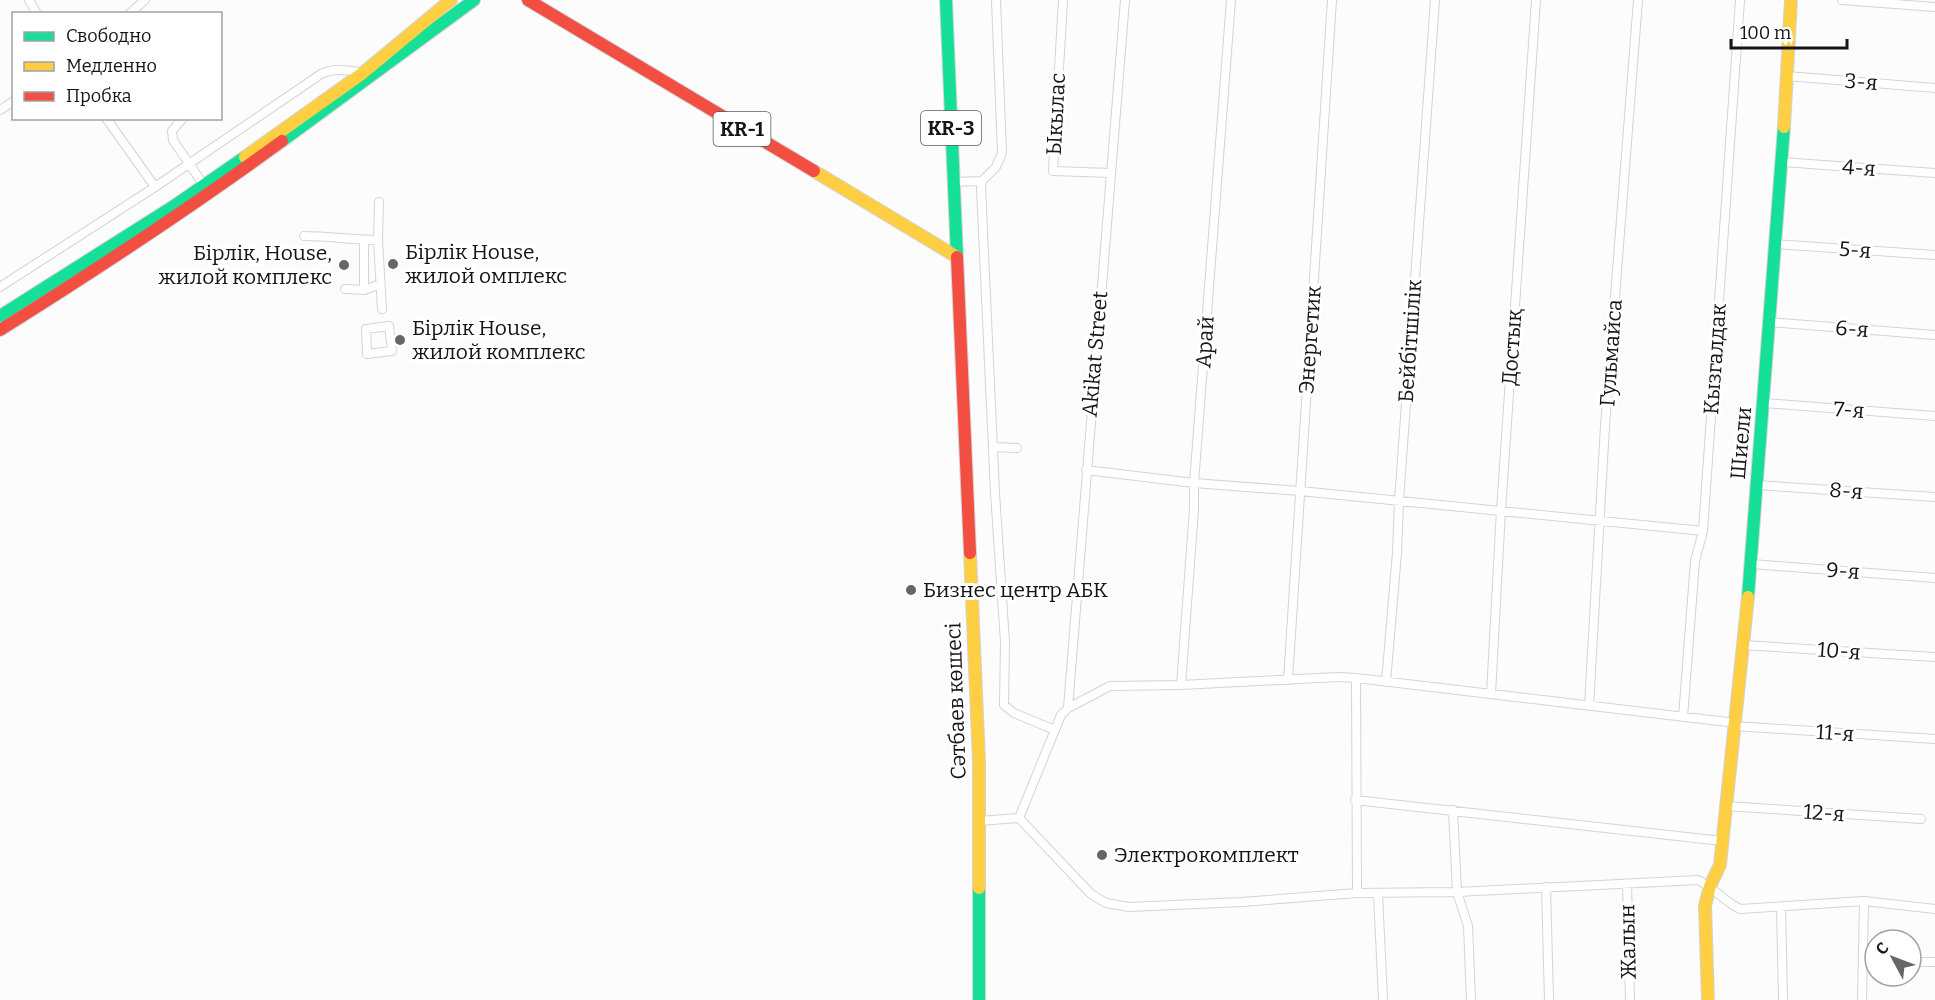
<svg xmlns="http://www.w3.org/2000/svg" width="1935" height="1000" viewBox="0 0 1935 1000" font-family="Bitter,serif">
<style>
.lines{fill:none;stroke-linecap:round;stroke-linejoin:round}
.street-casing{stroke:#d4d3d7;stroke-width:10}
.fast-casing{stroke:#d4d3d7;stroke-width:14}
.slow-casing{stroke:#d4d3d7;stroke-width:14}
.jam-casing{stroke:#d4d3d7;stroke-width:14}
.street{stroke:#fff;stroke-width:8}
.fast{stroke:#16e098;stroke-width:12}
.slow{stroke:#ffcf43;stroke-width:12}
.jam{stroke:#f24e42;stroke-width:12}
.poi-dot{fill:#666569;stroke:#fff;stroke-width:2}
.labels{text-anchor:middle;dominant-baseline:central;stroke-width:6;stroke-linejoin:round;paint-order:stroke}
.shield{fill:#fff;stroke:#5b5a5f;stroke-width:1.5}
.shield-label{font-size:20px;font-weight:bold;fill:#15141a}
.street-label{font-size:21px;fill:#15141a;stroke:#fff}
.poi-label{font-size:21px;fill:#15141a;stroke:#fff;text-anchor:start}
</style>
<rect width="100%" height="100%" fill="#fcfcfd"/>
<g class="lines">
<defs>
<path id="street" d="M 29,0 L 37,14
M 996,0 L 1002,153 L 996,167 L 982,181 L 981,188 L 995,493 L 1005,642 L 1004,705 L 1014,713 L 1055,730
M 1063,0 L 1053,171 L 1110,173
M 1842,0 L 1935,7
M 129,14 L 145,0
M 1787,76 L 1935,88
M 0,110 L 14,101
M 106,118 L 155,187
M 183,118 L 172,131 L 173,140 L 207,190
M 1782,162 L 1935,173
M 953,182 L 982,181
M 304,236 C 329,236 353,240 378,240 L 379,202
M 378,240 L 382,309
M 1775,244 L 1935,255
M 0,287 L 155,187 L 321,74 C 335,67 350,71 365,73
M 345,289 L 364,290 L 380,284
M 364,290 L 364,240
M 1768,322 L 1935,335
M 389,326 L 392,351 L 367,354 L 366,329 Z
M 1764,403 L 1935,416
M 994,447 L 1017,448
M 1086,470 L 1194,483 L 1300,491 L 1703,531
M 1757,485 L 1935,497
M 1752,564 L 1935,578
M 1743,645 L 1935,657
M 1356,678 L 1357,893
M 1288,680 L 1332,0
M 1386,682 L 1397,553 L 1399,501 L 1435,0
M 1181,685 L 1194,509 L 1194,483 L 1231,0
M 1491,694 L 1501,510 L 1536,0
M 1589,706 L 1605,426 L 1638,0
M 1068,708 L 1125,0
M 1683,717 L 1695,561 L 1703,531 L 1740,0
M 1735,726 L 1935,739
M 1355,800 L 1722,841
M 1726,806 L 1921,819
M 1453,810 L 1457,892 L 1468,926 L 1471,1000
M 1019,818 L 1091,894 L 1106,903 L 1129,907 L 1242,902 L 1357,893 L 1457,892 L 1698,880 C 1714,888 1725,902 1740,909 L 1864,901 L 1935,909
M 1019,818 L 1061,715 L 1068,708 L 1110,686 L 1181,685 L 1338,677 L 1356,678 L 1736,723
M 979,821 L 1019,818
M 1627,884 L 1630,1000
M 1546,887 L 1549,1000
M 1378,894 L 1383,1000
M 1781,907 L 1783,1000
M 1863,962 L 1875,962
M 1911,962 L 1935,962
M 1862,1000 L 1864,901"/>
<path id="fast" d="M 946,0 L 957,257
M 282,141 L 474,0
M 0,316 L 174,206 L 245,157
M 1748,597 L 1784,127
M 979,888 L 979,1000"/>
<path id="slow" d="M 1784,127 L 1791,0
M 245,157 L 363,73 L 451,0
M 814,171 L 957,257
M 970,553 L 979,761 L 979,888
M 1708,1000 L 1705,906 L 1710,886 L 1720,865 L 1748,597"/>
<path id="jam" d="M 528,0 L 814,171
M 957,257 L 970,553
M 0,330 C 96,270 190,208 282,141"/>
</defs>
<use href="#street" class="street-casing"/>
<use href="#fast" class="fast-casing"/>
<use href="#slow" class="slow-casing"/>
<use href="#jam" class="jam-casing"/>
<use href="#street" class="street"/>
<use href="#fast" class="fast"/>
<use href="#slow" class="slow"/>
<use href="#jam" class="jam"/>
</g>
<g class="poi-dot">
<circle cx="393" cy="264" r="6"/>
<circle cx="344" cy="265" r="6"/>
<circle cx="400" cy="340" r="6"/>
<circle cx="911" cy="590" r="6"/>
<circle cx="1102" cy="855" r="6"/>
</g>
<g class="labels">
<g class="shield">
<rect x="921" y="111" width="60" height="34" rx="4.5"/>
<rect x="713.5" y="112" width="57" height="34" rx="4.5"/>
</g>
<g class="shield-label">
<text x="951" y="128">KR-3</text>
<text x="742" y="129">KR-1</text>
</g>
<g class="street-label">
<text transform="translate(1861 82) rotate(4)">3-я</text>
<text transform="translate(1056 114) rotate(-87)">Ыкылас</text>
<text transform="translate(1859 168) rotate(4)">4-я</text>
<text transform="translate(1855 250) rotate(4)">5-я</text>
<text transform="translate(1852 329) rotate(4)">6-я</text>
<text transform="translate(1310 340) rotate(-86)">Энергетик</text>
<text transform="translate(1410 341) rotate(-86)">Бейбітшілік</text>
<text transform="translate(1205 342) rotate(-86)">Арай</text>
<text transform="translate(1512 347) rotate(-86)">Достық</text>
<text transform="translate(1611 353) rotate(-86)">Гульмайса</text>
<text transform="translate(1095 354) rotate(-85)">Akikat Street</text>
<text transform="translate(1715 359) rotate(-86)">Кызгалдак</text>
<text transform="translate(1849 410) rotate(4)">7-я</text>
<text transform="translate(1741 443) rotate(-85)">Шиели</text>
<text transform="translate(1846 491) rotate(4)">8-я</text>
<text transform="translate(1843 571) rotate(4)">9-я</text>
<text transform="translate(1839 651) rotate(4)">10-я</text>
<text transform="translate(956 701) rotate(-92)">Сәтбаев көшесі</text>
<text transform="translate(1835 733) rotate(4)">11-я</text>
<text transform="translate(1824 813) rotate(4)">12-я</text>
<text transform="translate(1628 942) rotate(-91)">Жалын</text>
</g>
<g class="poi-label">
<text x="405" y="252">Бірлік House,<tspan x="405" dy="24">жилой омплекс</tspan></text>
<text x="332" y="253" text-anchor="end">Бірлік, House,<tspan x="332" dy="24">жилой комплекс</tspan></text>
<text x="412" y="328">Бірлік House,<tspan x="412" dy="24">жилой комплекс</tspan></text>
<text x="923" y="590">Бизнес центр АБК</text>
<text x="1114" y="855">Электрокомплект</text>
</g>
</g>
<rect x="12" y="12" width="210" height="108" fill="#ffffff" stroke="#a1a1a3" stroke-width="1.5"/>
<rect x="24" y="32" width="30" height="9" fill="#16e098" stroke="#a1a1a3" stroke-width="1.5"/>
<text x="66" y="42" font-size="18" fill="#15141a">Свободно</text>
<rect x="24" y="62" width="30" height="9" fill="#ffcf43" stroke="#a1a1a3" stroke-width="1.5"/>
<text x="66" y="72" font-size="18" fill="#15141a">Медленно</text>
<rect x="24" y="92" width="30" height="9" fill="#f24e42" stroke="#a1a1a3" stroke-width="1.5"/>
<text x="66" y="102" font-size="18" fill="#15141a">Пробка</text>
<g transform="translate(1893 958) rotate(311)"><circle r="28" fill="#ffffff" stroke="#a1a1a3" stroke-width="1.5"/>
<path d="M0-4.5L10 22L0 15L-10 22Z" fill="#666569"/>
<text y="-9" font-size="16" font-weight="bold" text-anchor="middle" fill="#15141a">С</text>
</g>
<path d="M1731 39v9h116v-9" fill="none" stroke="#15141a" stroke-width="3"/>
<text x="1740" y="39" font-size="18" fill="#15141a" stroke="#ffffff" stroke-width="4.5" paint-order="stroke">100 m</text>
</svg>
